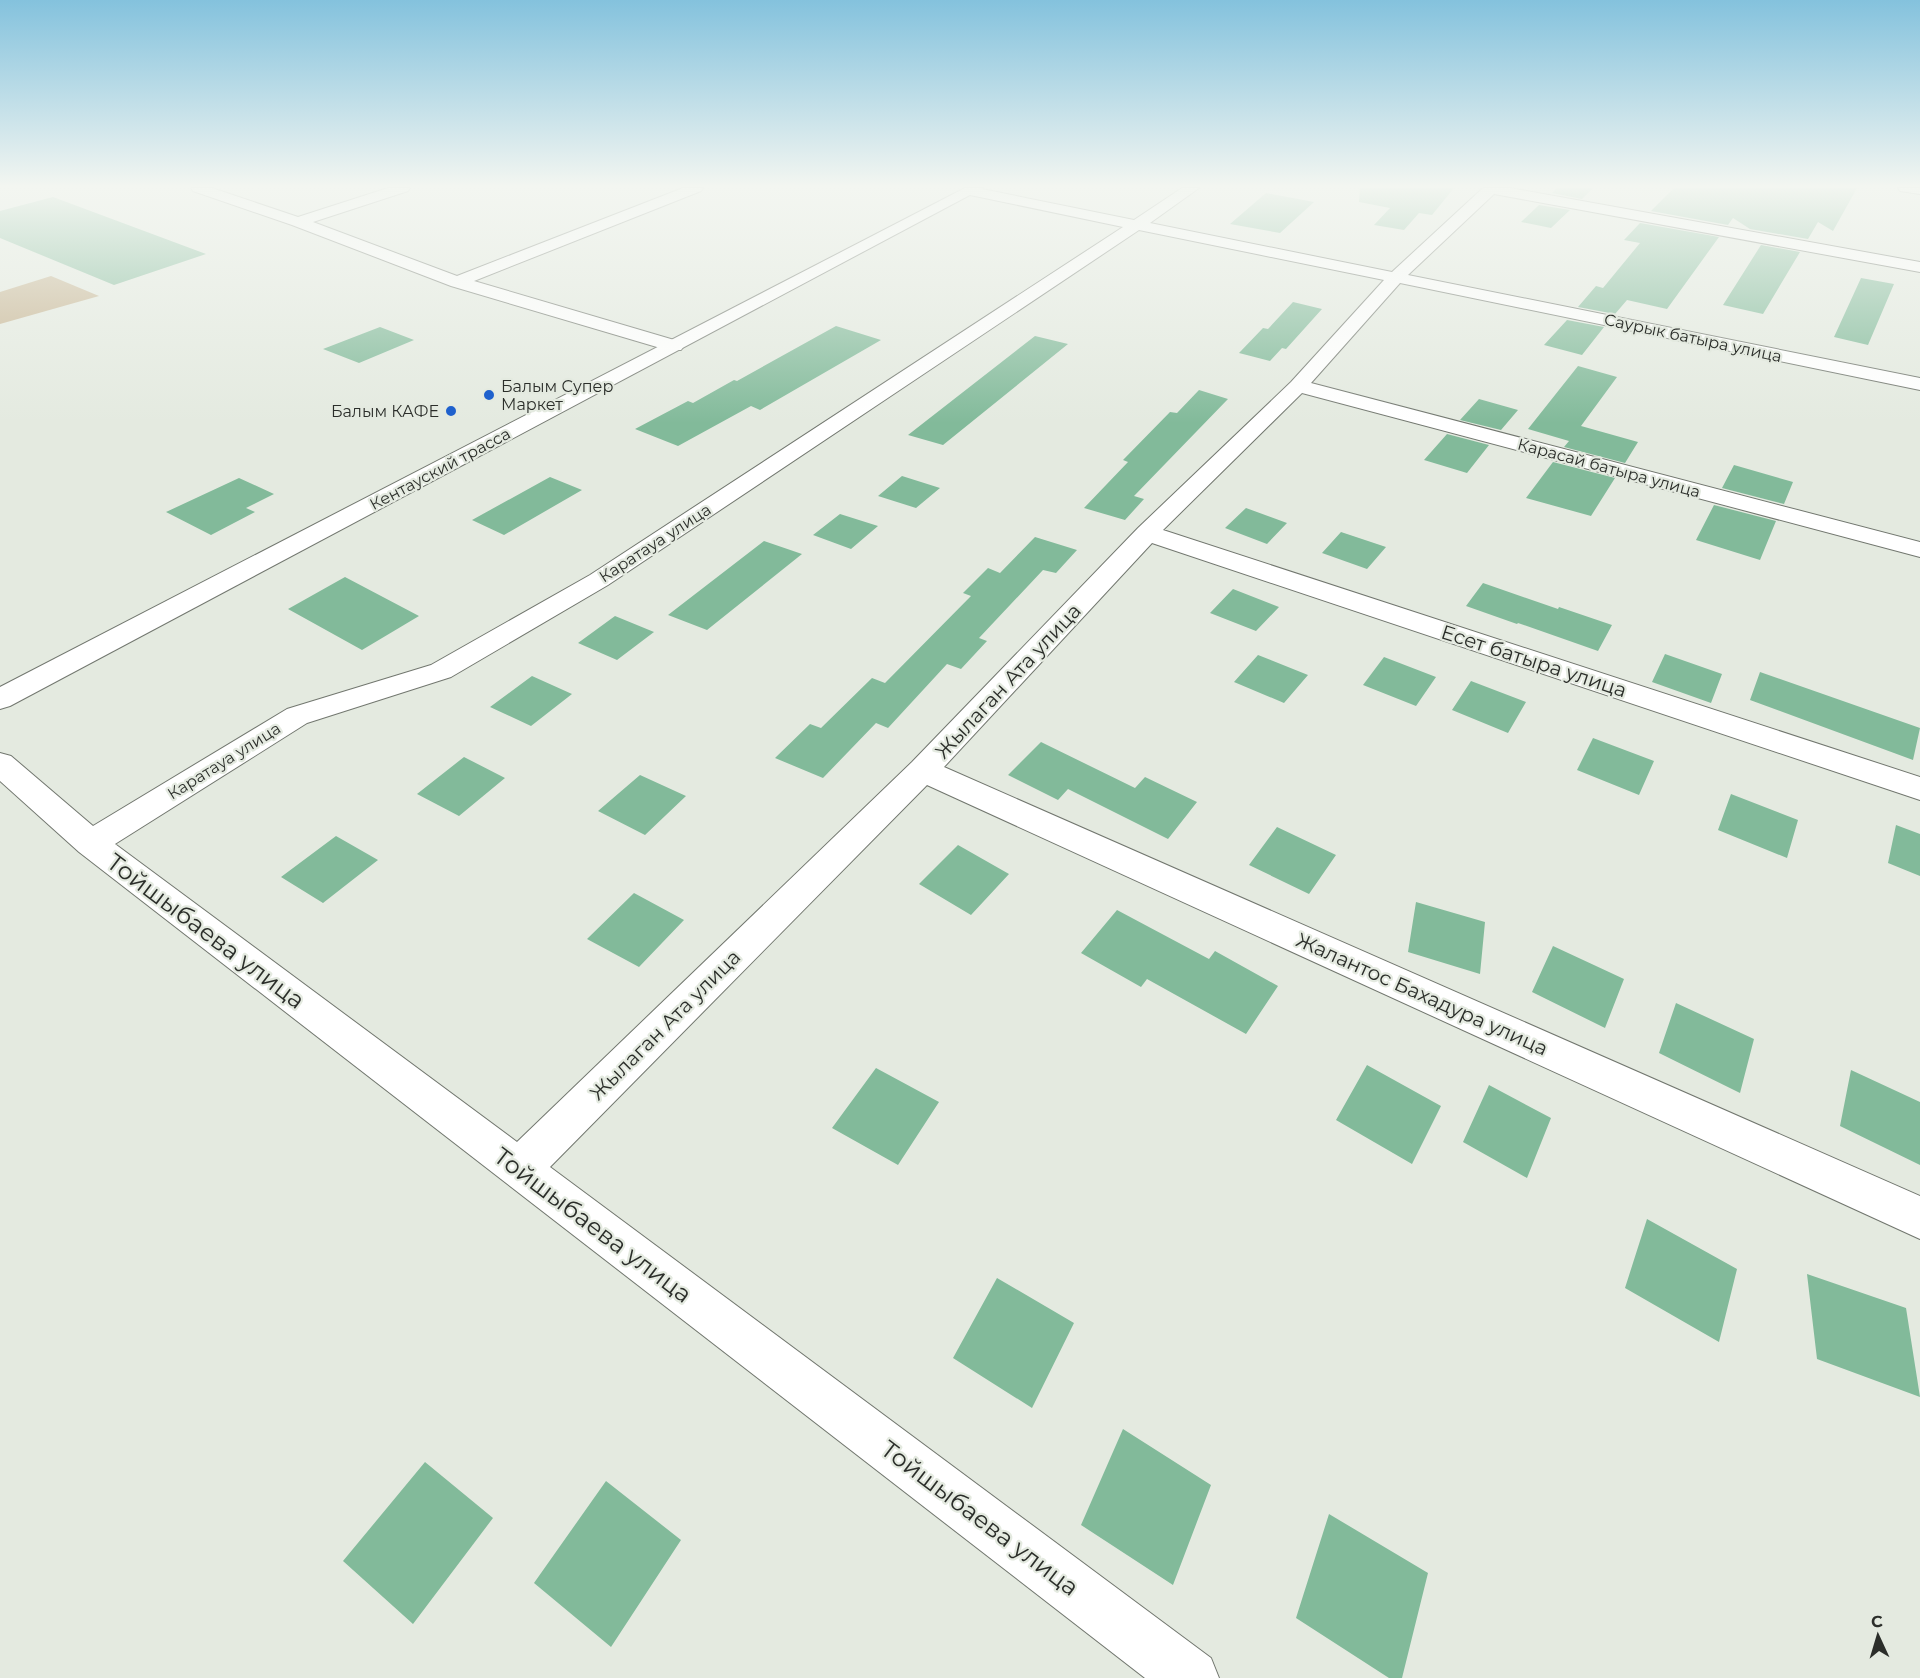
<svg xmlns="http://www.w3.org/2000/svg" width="1920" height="1678" viewBox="0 0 1920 1678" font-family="Montserrat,sans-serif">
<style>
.green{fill:#c5b28f}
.building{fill:#82ba9a}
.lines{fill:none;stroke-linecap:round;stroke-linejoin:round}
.minor-casing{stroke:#72776f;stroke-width:2}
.major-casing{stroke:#72776f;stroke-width:2}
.minor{fill:#fff;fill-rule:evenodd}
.major{fill:#fff;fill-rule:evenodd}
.poi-dot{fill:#1f61cd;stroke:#e4eae0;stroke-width:2}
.labels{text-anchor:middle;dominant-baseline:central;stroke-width:4.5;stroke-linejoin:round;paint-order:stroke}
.far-street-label{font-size:16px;fill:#2b2e2a;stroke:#e4eae0}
.far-poi-label{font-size:16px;fill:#2b2e2a;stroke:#e4eae0;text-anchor:start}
.street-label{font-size:20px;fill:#2b2e2a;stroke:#e4eae0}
.near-street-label{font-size:24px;fill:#2b2e2a;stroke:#e4eae0}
</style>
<rect width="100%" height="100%" fill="#e4eae0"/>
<path class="green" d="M 51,276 L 99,296 L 0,324 L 0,292 Z"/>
<path class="building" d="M 1360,188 L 1454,188 L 1432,215 L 1419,213 L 1404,230 L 1374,225 L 1390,208 L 1359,202 Z
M 1557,188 L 1593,188 L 1582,199 L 1552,193 Z
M 1674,188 L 1857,188 L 1833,231 L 1818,222 L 1808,239 L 1750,229 L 1733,218 L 1728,225 L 1651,211 Z
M 1266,193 L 1314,202 L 1280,233 L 1230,224 Z
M 53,197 L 206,254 L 114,285 L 0,238 L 0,211 Z
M 1539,205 L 1570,210 L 1551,228 L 1521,222 Z
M 1640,223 L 1719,237 L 1667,309 L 1627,300 L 1615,314 L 1578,307 L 1596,286 L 1603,288 L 1640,243 L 1624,240 Z
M 1761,245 L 1800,252 L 1763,314 L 1723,305 Z
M 1861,278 L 1894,284 L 1868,345 L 1834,337 Z
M 1293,302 L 1322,309 L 1286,349 L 1282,348 L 1270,361 L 1239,353 L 1263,328 L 1268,329 Z
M 1567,320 L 1604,327 L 1582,355 L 1544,345 Z
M 836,326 L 881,340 L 760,410 L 751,406 L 678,446 L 635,429 L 688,401 L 693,403 L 734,380 L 737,381 Z
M 380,327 L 414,340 L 359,363 L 323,349 Z
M 1035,336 L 1068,344 L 943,445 L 908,435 Z
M 1578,366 L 1617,377 L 1581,426 L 1638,442 L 1625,463 L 1564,447 L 1569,441 L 1528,429 Z
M 1199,390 L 1228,399 L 1134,496 L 1144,499 L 1125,520 L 1084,508 L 1128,462 L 1123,460 L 1170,412 L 1177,413 Z
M 1479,399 L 1518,410 L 1501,430 L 1460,420 Z
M 1447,434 L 1489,445 L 1467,473 L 1424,460 Z
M 1553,462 L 1615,478 L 1591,516 L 1526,498 Z
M 1734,465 L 1793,482 L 1784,504 L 1722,488 Z
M 902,476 L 940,488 L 916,508 L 878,496 Z
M 550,477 L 582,490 L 504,535 L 472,520 Z
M 239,478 L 274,494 L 246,508 L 255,512 L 211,535 L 166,512 Z
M 1714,505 L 1776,521 L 1760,560 L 1696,540 Z
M 1246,508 L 1287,523 L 1267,544 L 1225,528 Z
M 840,514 L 878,526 L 851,549 L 813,535 Z
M 1341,532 L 1386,547 L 1367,569 L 1322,553 Z
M 1035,537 L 1077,550 L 1056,573 L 1043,570 L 979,638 L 987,641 L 961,669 L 947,664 L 888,728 L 876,723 L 823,778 L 775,758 L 810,724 L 821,728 L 872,678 L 885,683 L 971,596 L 963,593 L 988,568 L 1000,573 Z
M 764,541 L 802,554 L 707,630 L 668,615 Z
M 345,577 L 419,616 L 362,650 L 288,609 Z
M 1483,583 L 1558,609 L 1559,607 L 1612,625 L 1598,651 L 1518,623 L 1517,624 L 1466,606 Z
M 1233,589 L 1279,607 L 1256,631 L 1210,613 Z
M 615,616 L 654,632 L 617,660 L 578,643 Z
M 1665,654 L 1722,674 L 1711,703 L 1652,682 Z
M 1258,655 L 1308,675 L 1284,703 L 1234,682 Z
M 1384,657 L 1436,677 L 1416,706 L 1363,685 Z
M 1760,672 L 1920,728 L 1913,760 L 1750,700 Z
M 532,676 L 572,694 L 531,726 L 490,707 Z
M 1471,681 L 1526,702 L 1508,733 L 1452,710 Z
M 1593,738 L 1654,761 L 1639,795 L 1577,770 Z
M 1041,742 L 1135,788 L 1145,777 L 1197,802 L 1168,839 L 1068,789 L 1058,800 L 1008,775 Z
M 464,757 L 505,778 L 459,816 L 417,794 Z
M 640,775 L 686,796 L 645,835 L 598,811 Z
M 1731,794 L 1798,820 L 1787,858 L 1718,830 Z
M 1896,825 L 1920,834 L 1920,876 L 1888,863 Z
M 1277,827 L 1336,855 L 1309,894 L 1249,865 Z
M 336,836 L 378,860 L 323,903 L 281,877 Z
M 958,845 L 1009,874 L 971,915 L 919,884 Z
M 634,893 L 684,920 L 639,967 L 587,939 Z
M 1416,902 L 1485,922 L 1480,974 L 1408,952 Z
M 1117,910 L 1209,959 L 1215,951 L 1278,986 L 1246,1034 L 1147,979 L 1141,987 L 1081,953 Z
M 1553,946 L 1624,979 L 1605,1028 L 1532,992 Z
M 1676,1003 L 1754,1039 L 1740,1093 L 1659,1053 Z
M 1367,1065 L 1441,1106 L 1412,1164 L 1336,1120 Z
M 876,1068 L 939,1102 L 898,1165 L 832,1128 Z
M 1851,1070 L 1920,1102 L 1920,1165 L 1840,1126 Z
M 1489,1085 L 1551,1118 L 1527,1178 L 1463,1142 Z
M 1647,1219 L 1737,1269 L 1719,1342 L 1625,1288 Z
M 1807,1274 L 1906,1308 L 1920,1397 L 1817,1359 Z
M 997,1278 L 1074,1323 L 1032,1408 L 953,1358 Z
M 1123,1429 L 1211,1485 L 1173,1585 L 1081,1525 Z
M 425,1462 L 493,1518 L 413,1624 L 343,1561 Z
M 606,1481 L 681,1540 L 611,1647 L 534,1583 Z
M 1329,1514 L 1428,1573 L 1402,1678 L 1389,1678 L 1296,1618 Z"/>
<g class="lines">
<defs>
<path id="minor" d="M 191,188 L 212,188 L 298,217 L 388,188 L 410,188 L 408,191 L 313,222 L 457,276 L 683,188 L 703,188 L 701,191 L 474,281 L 681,342 L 684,346 L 681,350 L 667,350 L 451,286 L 292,225 L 193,191 Z
M 965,188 L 977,188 L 1134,220 L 1182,188 L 1199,188 L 1150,223 L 1392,272 L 1483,188 L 1510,188 L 1920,262 L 1920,272 L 1494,194 L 1408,275 L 1920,378 L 1920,390 L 1400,283 L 1311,383 L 1920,542 L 1920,557 L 1302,393 L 1163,530 L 1920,777 L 1920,800 L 1152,543 L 944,767 L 1920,1196 L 1920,1239 L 927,785 L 550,1167 L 1211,1658 L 1219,1678 L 1145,1678 L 79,852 L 0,781 L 0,753 L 11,756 L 93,826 L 287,709 L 431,665 L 590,575 L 1123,227 L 970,195 L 965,194 L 963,191 ZM 1139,230 L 1384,280 L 1291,382 L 1138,528 L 912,762 L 517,1142 L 115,844 L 307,723 L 451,677 L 608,585 Z
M 1898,188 L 1920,188 L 1920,194 L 1900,191 Z"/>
<path id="major" d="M 965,188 L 983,188 L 10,706 L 0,709 L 0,687 Z"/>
</defs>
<use href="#minor" class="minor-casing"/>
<use href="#major" class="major-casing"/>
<use href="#minor" class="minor"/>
<use href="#major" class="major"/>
</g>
<linearGradient id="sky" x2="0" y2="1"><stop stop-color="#84c2dd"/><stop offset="0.44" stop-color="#f3f6f1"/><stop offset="1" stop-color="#f3f6f1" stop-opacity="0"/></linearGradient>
<rect width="1920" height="423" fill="url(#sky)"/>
<g class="poi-dot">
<circle cx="489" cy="395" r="6"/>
<circle cx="451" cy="411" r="6"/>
</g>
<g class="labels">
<g class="far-street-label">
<text transform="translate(1693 338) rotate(12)">Саурык батыра улица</text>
<text transform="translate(1609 468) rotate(15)">Карасай батыра улица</text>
<text transform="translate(440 469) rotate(-28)">Кентауский трасса</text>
<text transform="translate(655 543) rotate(-33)">Каратауа улица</text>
<text transform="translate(224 761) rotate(-32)">Каратауа улица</text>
</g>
<g class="far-poi-label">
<text x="501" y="386">Балым Супер<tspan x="501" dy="18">Маркет</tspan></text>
<text x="439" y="411" text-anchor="end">Балым КАФЕ</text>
</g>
<g class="street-label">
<text transform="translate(1534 661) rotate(18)">Есет батыра улица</text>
<text transform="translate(1008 681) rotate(-47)">Жылаган Ата улица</text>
<text transform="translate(1422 994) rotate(24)">Жалантос Бахадура улица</text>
<text transform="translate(665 1025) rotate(-45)">Жылаган Ата улица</text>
</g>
<g class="near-street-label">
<text transform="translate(206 931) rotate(37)">Тойшыбаева улица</text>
<text transform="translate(593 1225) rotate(37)">Тойшыбаева улица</text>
<text transform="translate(980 1518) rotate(37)">Тойшыбаева улица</text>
</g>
</g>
<g transform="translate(1878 1636) rotate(356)" stroke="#e4eae0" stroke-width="4.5" paint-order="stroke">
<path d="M0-4.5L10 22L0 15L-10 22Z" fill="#2b2e2a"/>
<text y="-9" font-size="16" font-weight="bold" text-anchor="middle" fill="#2b2e2a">С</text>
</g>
</svg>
